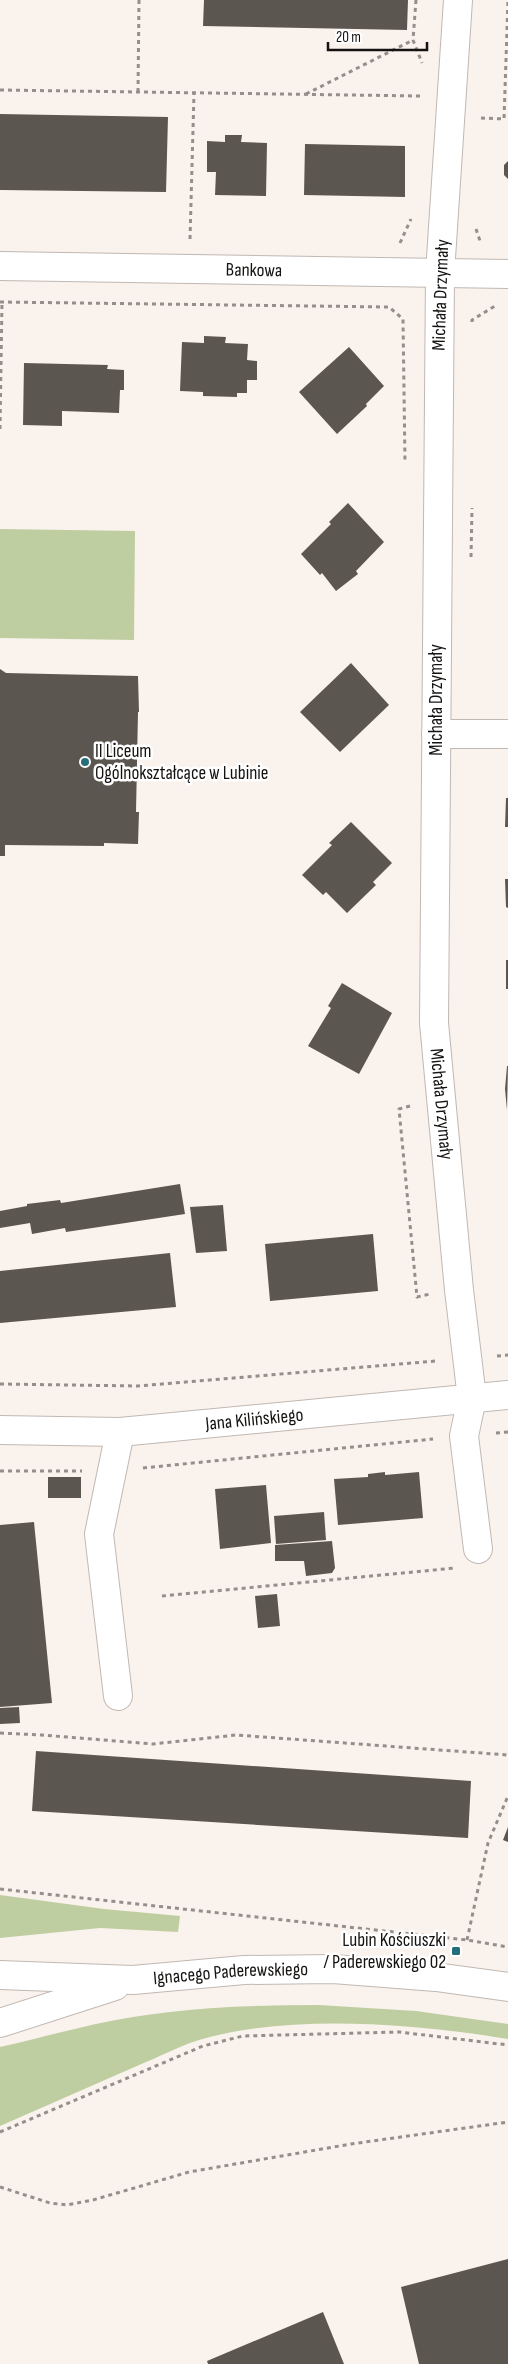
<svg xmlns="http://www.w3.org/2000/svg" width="508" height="2364" viewBox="0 0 508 2364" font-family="'Sofia Sans Condensed',sans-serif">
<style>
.green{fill:#bfcea1}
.building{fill:#5c5651}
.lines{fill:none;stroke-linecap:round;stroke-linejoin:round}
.minor-casing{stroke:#c0b8b3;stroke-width:30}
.path{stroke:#958f8b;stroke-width:3;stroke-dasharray:4 4;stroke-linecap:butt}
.minor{stroke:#fff;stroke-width:28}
.poi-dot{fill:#276e7b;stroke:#fff;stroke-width:2}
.labels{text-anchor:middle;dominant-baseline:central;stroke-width:5;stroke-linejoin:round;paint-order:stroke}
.street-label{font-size:19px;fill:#151311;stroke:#fff}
.poi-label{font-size:19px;fill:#151311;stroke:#fff;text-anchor:start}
</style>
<rect width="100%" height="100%" fill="#faf2ec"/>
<path class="green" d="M 0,529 L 135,531 L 134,640 L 0,638 Z
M 0,1895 L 104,1909 L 180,1916 L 178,1932 L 100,1928 L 0,1938 Z
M 319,2005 L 416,2011 L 508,2024 L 508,2039 C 416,2024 296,2014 206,2038 C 185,2043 166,2054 146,2062 C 97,2083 49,2105 0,2126 L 0,2047 C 44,2037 89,2024 133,2017 C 195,2007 257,2005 319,2005 Z"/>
<path class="building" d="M 204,0 L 408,0 L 407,30 L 203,26 Z
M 0,114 L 168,117 L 166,192 L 0,190 Z
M 225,135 L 242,135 L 241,142 L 267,143 L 266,196 L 215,195 L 216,172 L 207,172 L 207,141 L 225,142 Z
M 305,144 L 405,146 L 405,197 L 304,195 Z
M 508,161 L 508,179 L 504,175 L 504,165 Z
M 204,336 L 226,337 L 225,343 L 248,344 L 247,360 L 257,361 L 257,380 L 247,380 L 247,393 L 237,393 L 237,397 L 203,396 L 203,392 L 180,391 L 182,342 L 204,343 Z
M 349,347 L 384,386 L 366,404 L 367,406 L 337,434 L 299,392 Z
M 24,363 L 108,365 L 107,369 L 124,370 L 124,390 L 120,390 L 119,413 L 62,411 L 62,426 L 23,425 Z
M 348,503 L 384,542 L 356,571 L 358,574 L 336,591 L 322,573 L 320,575 L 301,554 L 331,524 L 329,522 Z
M 351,663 L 389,705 L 340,752 L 300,712 Z
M 0,669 L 6,673 L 138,676 L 139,712 L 138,712 L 136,812 L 139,812 L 138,844 L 104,843 L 104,846 L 5,845 L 5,856 L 0,856 Z
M 506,798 L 508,798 L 508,827 L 505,827 Z
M 351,822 L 392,863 L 373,882 L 376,885 L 347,913 L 326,892 L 323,895 L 302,875 L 332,845 L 329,843 Z
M 505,879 L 508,879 L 508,908 L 506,907 Z
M 506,960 L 508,960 L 508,989 L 506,989 Z
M 342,983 L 392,1013 L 359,1074 L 308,1046 L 331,1008 L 328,1006 Z
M 507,1066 L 508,1066 L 507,1110 L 505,1089 Z
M 180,1184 L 185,1214 L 66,1232 L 65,1228 L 32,1234 L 30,1223 L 0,1228 L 0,1211 L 27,1206 L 27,1204 L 60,1200 L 61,1203 Z
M 223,1205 L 227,1251 L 196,1253 L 190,1207 Z
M 373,1234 L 378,1291 L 270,1301 L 265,1244 Z
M 170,1253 L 176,1307 L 0,1323 L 0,1271 Z
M 385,1472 L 385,1475 L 419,1472 L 423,1518 L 338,1525 L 334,1479 L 368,1477 L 368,1474 Z
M 48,1477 L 81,1477 L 81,1498 L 48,1498 Z
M 266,1485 L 271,1543 L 220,1549 L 215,1489 Z
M 324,1512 L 326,1540 L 276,1544 L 274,1516 Z
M 34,1522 L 52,1703 L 0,1707 L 0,1525 Z
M 332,1541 L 335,1568 L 332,1573 L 306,1576 L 304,1561 L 275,1561 L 275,1545 Z
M 277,1594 L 280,1626 L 258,1628 L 255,1596 Z
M 19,1707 L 20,1723 L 0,1724 L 0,1708 Z
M 36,1751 L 471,1781 L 468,1838 L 32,1811 Z
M 508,1827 L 508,1842 L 503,1840 Z
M 508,2259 L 508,2364 L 419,2364 L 401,2287 Z
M 323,2312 L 344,2364 L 208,2364 L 207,2361 Z"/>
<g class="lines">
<defs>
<g id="minor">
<path id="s1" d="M 458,0 L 440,273 L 434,1023 L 459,1290 L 472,1398 L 464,1436 L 478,1549"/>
<path id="s2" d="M 0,266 L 508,274"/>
<path d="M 436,734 L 508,734"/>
<path id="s3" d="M 0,1430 L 120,1432 L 508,1395"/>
<path d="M 118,1696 L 99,1534 L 120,1432"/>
<path id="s4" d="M 0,1975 L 133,1980 L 244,1970 L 333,1969 L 436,1977 L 508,1987"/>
<path d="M 0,2023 L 115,1986"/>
</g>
</defs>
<use href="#minor" class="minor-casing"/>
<path class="path" d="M 416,0 L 413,40 L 422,63
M 0,90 L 420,96
M 138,92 L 139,0
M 306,94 L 413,40
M 481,118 L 504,119 L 508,0
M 476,229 L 481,244
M 190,239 L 194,93
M 400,243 L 411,219
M 0,302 L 389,307 L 403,319 L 405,462
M 472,322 L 472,320 L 495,306
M 0,429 L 2,301
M 471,557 L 472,508
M 410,1106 L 399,1109 L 417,1297 L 430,1294
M 497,1356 L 508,1355
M 0,1384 L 138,1386 L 436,1361
M 496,1433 L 508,1432
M 143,1468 L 433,1439
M 0,1471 L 82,1471
M 162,1596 L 455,1568
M 0,1733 L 42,1735 L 153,1744 L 236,1735 L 508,1755
M 0,1889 L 467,1940 L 508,1947
M 467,1940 L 488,1843 L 508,1796
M 0,2132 L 203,2046 L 243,2036 L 399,2032 L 508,2045
M 0,2187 L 50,2203 L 67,2205 L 93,2200 L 189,2172 L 351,2144 L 508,2122"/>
<use href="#minor" class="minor"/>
</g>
<g class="poi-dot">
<circle cx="85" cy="762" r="5"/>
<rect x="451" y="1946" width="10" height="10" rx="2.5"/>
</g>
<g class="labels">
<g class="street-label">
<text stroke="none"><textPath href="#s2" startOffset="254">Bankowa</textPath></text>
<text transform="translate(441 295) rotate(-88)">Michała Drzymały</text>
<text transform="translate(436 700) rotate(-90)">Michała Drzymały</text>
<text stroke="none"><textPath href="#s1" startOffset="1105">Michała Drzymały</textPath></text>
<text stroke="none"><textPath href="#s3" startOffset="255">Jana Kilińskiego</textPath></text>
<text stroke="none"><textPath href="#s4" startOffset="231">Ignacego Paderewskiego</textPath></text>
</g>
<g class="poi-label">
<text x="95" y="751">II Liceum<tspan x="95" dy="22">Ogólnokształcące w Lubinie</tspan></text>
<text x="446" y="1940" text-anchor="end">Lubin Kościuszki<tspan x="446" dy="22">/ Paderewskiego 02</tspan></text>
</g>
</g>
<path d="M328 42v8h99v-8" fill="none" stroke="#151311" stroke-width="2.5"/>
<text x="336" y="42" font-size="15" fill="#151311" stroke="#ffffff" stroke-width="4" paint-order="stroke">20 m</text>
</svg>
